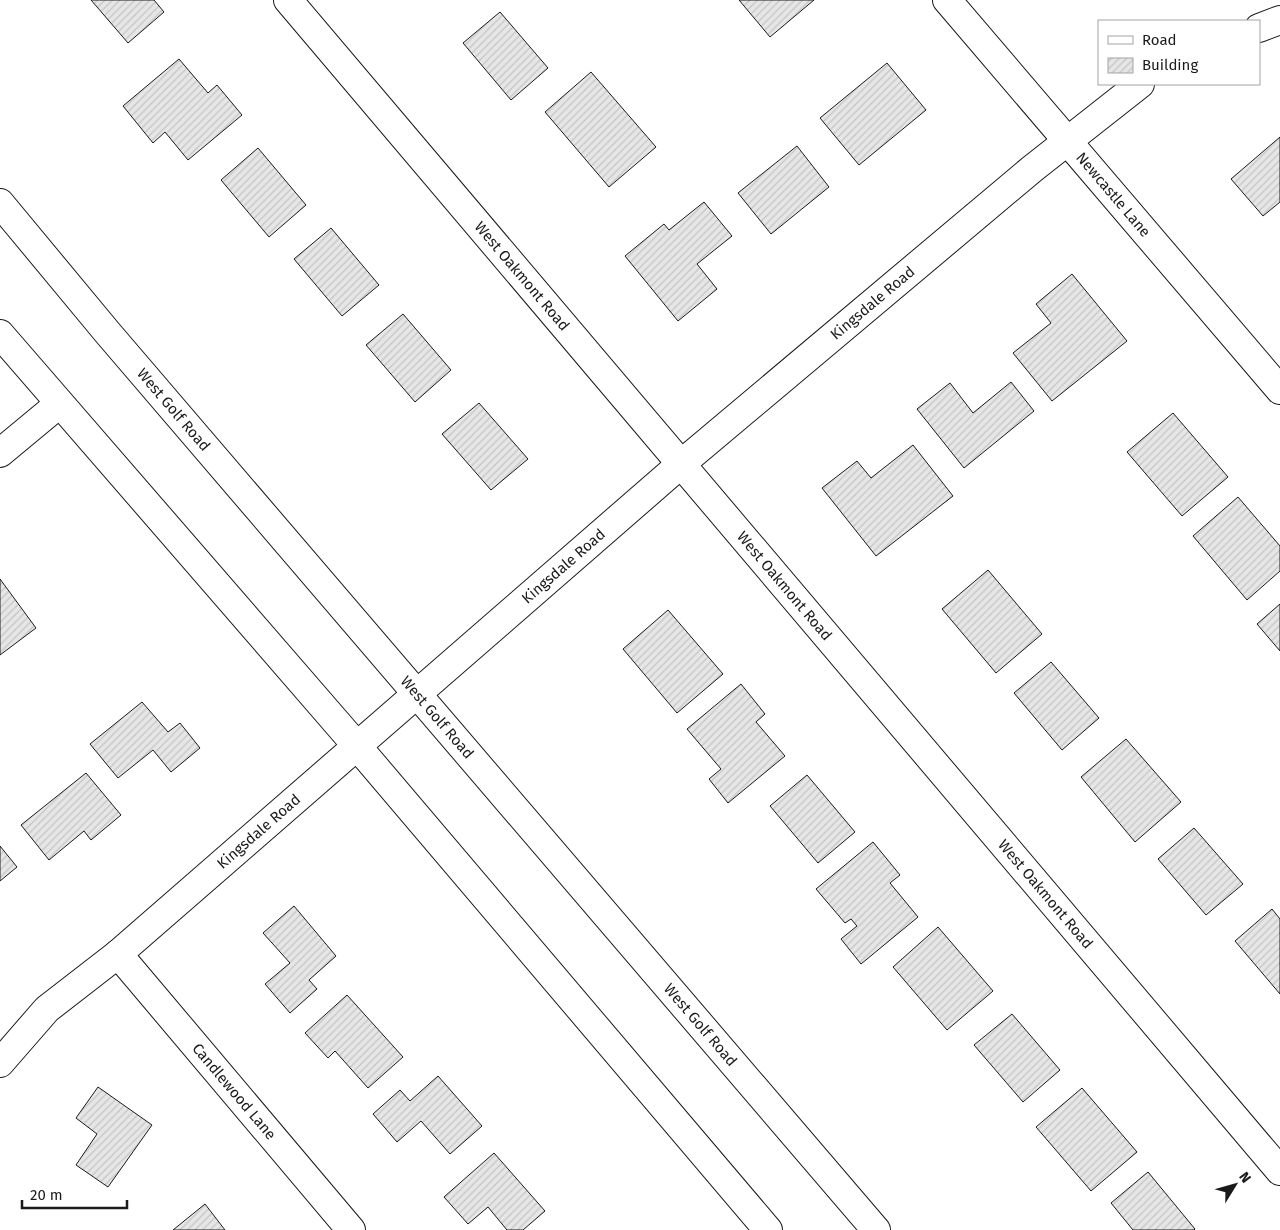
<svg xmlns="http://www.w3.org/2000/svg" width="1280" height="1230" viewBox="0 0 1280 1230" font-family="'Fira Sans',sans-serif">
<style>
.building{fill:url(#building-hatch);stroke:#1a1a1a}
.lines{fill:none;stroke-linecap:round;stroke-linejoin:round}
.minor-casing{stroke:#1a1a1a;stroke-width:30}
.primary-casing{stroke:#1a1a1a;stroke-width:30}
.minor{stroke:#fff;stroke-width:28}
.primary{stroke:#fff;stroke-width:28}
.labels{text-anchor:middle;dominant-baseline:central;stroke-width:4;stroke-linejoin:round;paint-order:stroke}
.street-label{font-size:15px;fill:#1a1a1a;stroke:#fff}
</style>
<defs>
<pattern id="building-hatch" width="6" height="6" patternUnits="userSpaceOnUse" patternTransform="scale(1.25)"><rect width="6" height="6" fill="#e6e6e6"/><path d="M-1 1l2-2M0 6l6-6M5 7l2-2" fill="none" stroke="#c5c5c5"/></pattern>
</defs>
<rect width="100%" height="100%" fill="#fff"/>
<path class="building" d="M 91,0 L 154,0 L 164,12 L 128,43 Z
M 739,0 L 814,0 L 770,37 Z
M 500,12 L 548,68 L 511,100 L 463,43 Z
M 179,59 L 208,93 L 217,85 L 242,115 L 188,160 L 165,132 L 153,143 L 123,106 Z
M 887,63 L 926,110 L 859,165 L 820,118 Z
M 591,72 L 656,147 L 609,187 L 545,112 Z
M 1280,137 L 1280,202 L 1263,216 L 1231,179 Z
M 797,146 L 829,187 L 771,234 L 738,193 Z
M 258,148 L 306,205 L 269,237 L 221,180 Z
M 704,202 L 732,236 L 697,264 L 717,289 L 678,321 L 625,256 L 664,224 L 669,230 Z
M 331,228 L 379,285 L 342,316 L 294,259 Z
M 1072,274 L 1127,341 L 1052,401 L 1013,353 L 1051,323 L 1036,304 Z
M 403,314 L 451,370 L 415,402 L 366,345 Z
M 1011,382 L 1034,411 L 964,468 L 917,409 L 950,383 L 973,413 Z
M 479,403 L 528,459 L 491,490 L 442,434 Z
M 1173,413 L 1228,477 L 1182,516 L 1127,452 Z
M 913,445 L 953,496 L 876,556 L 822,488 L 857,461 L 871,478 Z
M 1238,497 L 1280,546 L 1280,571 L 1247,600 L 1193,536 Z
M 988,570 L 1042,634 L 996,673 L 942,609 Z
M 0,579 L 36,628 L 0,655 Z
M 1280,604 L 1280,651 L 1257,624 Z
M 668,610 L 723,674 L 677,713 L 623,649 Z
M 1051,662 L 1099,718 L 1062,750 L 1014,693 Z
M 741,684 L 765,714 L 756,722 L 785,756 L 728,803 L 709,779 L 721,769 L 687,729 Z
M 142,702 L 168,732 L 180,723 L 200,748 L 171,772 L 153,750 L 118,778 L 90,744 Z
M 1126,739 L 1181,802 L 1135,842 L 1081,777 Z
M 86,773 L 121,815 L 91,840 L 84,831 L 49,860 L 21,825 Z
M 807,775 L 855,832 L 818,863 L 770,806 Z
M 1194,828 L 1243,884 L 1206,915 L 1158,859 Z
M 873,842 L 900,875 L 890,883 L 918,917 L 861,964 L 841,939 L 857,926 L 851,919 L 845,923 L 816,889 Z
M 0,846 L 17,867 L 0,881 Z
M 294,906 L 336,956 L 309,980 L 317,989 L 290,1013 L 265,984 L 290,963 L 263,933 Z
M 1272,909 L 1280,919 L 1280,994 L 1235,941 Z
M 938,927 L 993,991 L 947,1030 L 893,967 Z
M 347,995 L 403,1057 L 368,1088 L 335,1051 L 328,1058 L 305,1033 Z
M 1012,1014 L 1060,1070 L 1023,1102 L 974,1045 Z
M 438,1076 L 482,1126 L 450,1154 L 421,1121 L 397,1142 L 373,1114 L 400,1090 L 410,1101 Z
M 98,1087 L 152,1125 L 108,1187 L 76,1165 L 97,1134 L 76,1118 Z
M 1082,1088 L 1137,1152 L 1091,1191 L 1036,1127 Z
M 494,1153 L 545,1211 L 523,1230 L 507,1230 L 488,1207 L 468,1224 L 444,1197 Z
M 1148,1172 L 1195,1229 L 1194,1230 L 1133,1230 L 1111,1203 Z
M 205,1204 L 225,1230 L 173,1230 Z"/>
<g class="lines">
<defs>
<g id="minor">
<path id="s1" d="M 288,0 L 1280,1171"/>
<path id="s2" d="M 947,0 L 1280,390"/>
<path d="M 1259,28 L 1280,20"/>
<path d="M 0,453 L 59,404"/>
<path id="s3" d="M 118,954 L 351,1230"/>
<path id="s4" d="M 0,1063 L 47,1009 L 118,954 L 681,464 L 1032,169 L 1140,84"/>
</g>
<g id="primary">
<path id="s5" d="M 0,203 L 107,332 L 876,1230"/>
<path d="M 0,334 L 357,746 L 768,1230"/>
</g>
</defs>
<use href="#minor" class="minor-casing"/>
<use href="#primary" class="primary-casing"/>
<use href="#minor" class="minor"/>
<use href="#primary" class="primary"/>
</g>
<g class="labels">
<g class="street-label">
<text stroke="none"><textPath href="#s2" startOffset="256">Newcastle Lane</textPath></text>
<text stroke="none"><textPath href="#s1" startOffset="362">West Oakmont Road</textPath></text>
<text stroke="none"><textPath href="#s4" startOffset="1158">Kingsdale Road</textPath></text>
<text stroke="none"><textPath href="#s5" startOffset="270">West Golf Road</textPath></text>
<text stroke="none"><textPath href="#s4" startOffset="752">Kingsdale Road</textPath></text>
<text stroke="none"><textPath href="#s1" startOffset="768">West Oakmont Road</textPath></text>
<text stroke="none"><textPath href="#s5" startOffset="675">West Golf Road</textPath></text>
<text stroke="none"><textPath href="#s4" startOffset="348">Kingsdale Road</textPath></text>
<text stroke="none"><textPath href="#s1" startOffset="1172">West Oakmont Road</textPath></text>
<text stroke="none"><textPath href="#s5" startOffset="1080">West Golf Road</textPath></text>
<text stroke="none"><textPath href="#s3" startOffset="180">Candlewood Lane</textPath></text>
</g>
</g>
<rect x="1098" y="20" width="162" height="65" fill="#ffffff" stroke="#a3a3a3"/>
<rect x="1108" y="36" width="25" height="8" fill="#ffffff" stroke="#a3a3a3"/>
<text x="1142" y="45" font-size="15" fill="#1a1a1a">Road</text>
<rect x="1108" y="58" width="25" height="15" fill="url(#building-hatch)" stroke="#a3a3a3"/>
<text x="1142" y="70" font-size="15" fill="#1a1a1a">Building</text>
<g transform="translate(1235 1185) rotate(53)" stroke="#ffffff" stroke-width="4" paint-order="stroke">
<path d="M0-4L9 19L0 12L-9 19Z" fill="#1a1a1a"/>
<text y="-8" font-size="14" font-weight="bold" text-anchor="middle" fill="#1a1a1a">N</text>
</g>
<path d="M22 1200v8h105v-8" fill="none" stroke="#1a1a1a" stroke-width="2.5"/>
<text x="30" y="1200" font-size="15" fill="#1a1a1a" stroke="#ffffff" stroke-width="4" paint-order="stroke">20 m</text>
</svg>
